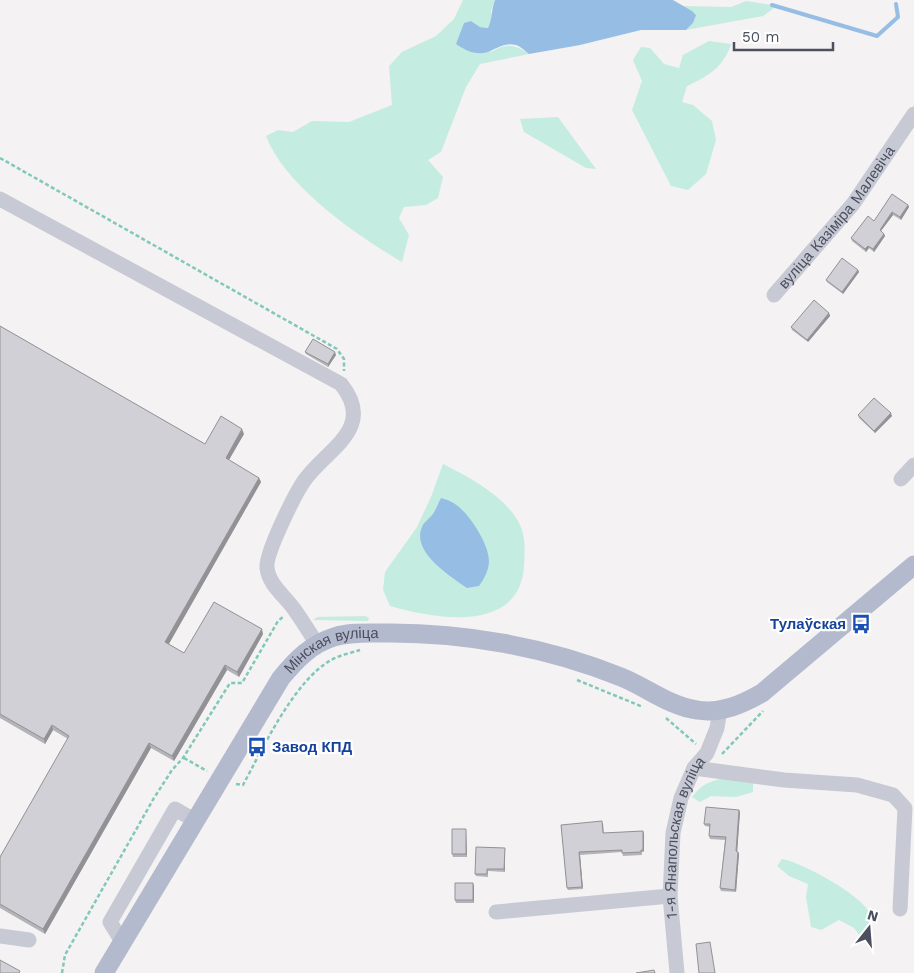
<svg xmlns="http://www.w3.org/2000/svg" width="914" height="973" viewBox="0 0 914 973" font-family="'Work Sans',sans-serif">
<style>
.green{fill:#c5ece0;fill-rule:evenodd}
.water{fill:#96bee5}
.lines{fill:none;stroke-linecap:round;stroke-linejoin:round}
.stream{stroke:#96bee5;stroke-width:4}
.path{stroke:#80c8b9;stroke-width:2.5;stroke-dasharray:4 2.5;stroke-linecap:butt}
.minor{stroke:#c7cad5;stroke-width:15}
.major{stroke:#b4bacd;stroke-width:19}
.wall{fill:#b3b3b8}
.shaded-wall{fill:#929296}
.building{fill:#d0d0d6;stroke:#929296}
.labels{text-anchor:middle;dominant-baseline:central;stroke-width:4.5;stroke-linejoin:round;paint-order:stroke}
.street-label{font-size:15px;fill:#4b4f5e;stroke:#fff}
.transit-label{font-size:15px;font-weight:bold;fill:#164399;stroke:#fff;text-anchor:end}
</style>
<rect width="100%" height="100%" fill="#f4f2f2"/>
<path class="green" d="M 463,0 L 495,0 L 491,11 L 493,19 L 488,28 L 480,27 L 471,21 L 491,52 C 507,43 514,44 529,54 L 480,64 L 466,87 L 441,152 L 428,160 L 443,177 L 438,198 L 426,205 L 404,207 L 399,218 L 409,235 L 402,262 C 356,235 285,186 266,136 L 278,130 L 293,132 L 312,121 L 349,122 L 392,105 L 389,66 L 402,52 L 436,36 L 454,19 Z
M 746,1 L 772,5 L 774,8 L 763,16 L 686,30 L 693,23 L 682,6 L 731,7 Z
M 709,41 L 731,44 C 724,67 708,76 687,86 L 682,102 L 693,105 L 712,121 L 716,140 L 706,174 L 688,190 L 671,186 L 632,110 L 642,81 L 633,60 L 641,47 L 650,48 L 664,64 L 679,68 L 683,55 Z
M 558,117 L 596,169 L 586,168 L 524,132 L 520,119 Z
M 443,464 C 470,478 502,494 518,521 C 526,535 525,551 524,566 C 520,634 435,619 390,606 L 383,590 L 385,572 L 417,527 L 431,497 ZM 441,498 L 455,580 C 430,560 425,559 423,526 L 433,514 Z
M 365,616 L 369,618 L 368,621 L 313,620 L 317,617 Z
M 738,777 L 753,782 L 753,792 L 736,797 L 711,796 L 700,802 L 692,797 C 705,780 717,779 738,777 Z
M 782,859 C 801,862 860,894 869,912 C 873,921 872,930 868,939 L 862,939 L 854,928 L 839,920 L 821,930 L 811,927 L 806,897 L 808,884 L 789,876 L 777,866 Z"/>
<path class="water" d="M 495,0 L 673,0 L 692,11 L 696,15 L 693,23 L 686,30 L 641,30 L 580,45 L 529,54 C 525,51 520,46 516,45 C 494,39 489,67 456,44 L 464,23 L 471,21 L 480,27 L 488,28 C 493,18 491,10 495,0 Z
M 441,498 C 445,499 451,501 455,504 C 469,513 489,544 489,561 C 489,570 484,579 479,586 L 467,588 C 450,576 411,552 422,527 C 424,522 429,519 432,515 C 436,510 438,503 441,498 Z"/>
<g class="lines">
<path class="stream" d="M 772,5 L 877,36 L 898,17 L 896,4"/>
<path class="path" d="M 0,158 L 337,349 L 344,359 L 344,371
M 577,680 L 643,707
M 666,718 L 696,744
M 722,754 L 763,711
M 184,758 L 207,771
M 236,784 L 243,785 C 263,748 294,681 331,660 C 340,655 351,653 360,650
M 62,973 L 65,955 L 154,798 L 172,770 L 183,758 L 230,683 L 242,683 L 278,621 L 284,616"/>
<g class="minor">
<path d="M 0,199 L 341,384 C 377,429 326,449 304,481 C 295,494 265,554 267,568 C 269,585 285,596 294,609 C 302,620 309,632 317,644"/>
<path id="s1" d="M 774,295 L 853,204 L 914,114"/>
<path d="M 901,479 L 914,465"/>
<path d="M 694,768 L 784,780 L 857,785 L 893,795 L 905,808 L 900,909"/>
<path d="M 496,912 L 670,896"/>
<path d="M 0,936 L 29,940"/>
<path d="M 123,943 L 110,922 L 175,809 L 194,820"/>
<path id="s2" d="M 677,973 L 670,896 L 673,833 L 681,798 L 694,768 L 707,753 L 717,728 L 720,710"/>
</g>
<path class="major" id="s3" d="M 104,973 L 281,678 C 296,660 311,644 334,637 C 350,632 367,633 383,633 C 463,632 547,647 621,677 C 646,687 671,707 697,710 C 721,714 743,704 762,693 L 914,565"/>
</g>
<path class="wall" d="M 908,205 L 909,207 L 901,220 L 893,215 L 881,231 L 884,234 L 885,236 L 874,252 L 869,248 L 866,252 L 852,241 L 851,238 L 874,221 Z
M 858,270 L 859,272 L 843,294 L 827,282 L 826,280 Z
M 829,313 L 830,316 L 808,342 L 792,330 L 791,327 Z
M 0,326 L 205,444 L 244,434 L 229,460 L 259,478 L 261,482 L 169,644 L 184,653 L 263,634 L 239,677 L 227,670 L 174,761 L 151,748 L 45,934 L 0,908 L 0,857 L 68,739 L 53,730 L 45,744 L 0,718 Z
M 305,352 L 336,355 L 328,367 L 306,354 Z
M 858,415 L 892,416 L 875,433 L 859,418 Z
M 740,812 L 737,852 L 738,852 L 739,854 L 736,892 L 721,891 L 720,888 L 725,840 L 710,839 L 709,836 L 710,827 L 705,826 L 704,824 Z
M 603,823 L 604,833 L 643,831 L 644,834 L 644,852 L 642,852 L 642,855 L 623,856 L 622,852 L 580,855 L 583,889 L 568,890 L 567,888 L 561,825 Z
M 466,829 L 466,831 L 467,857 L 453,857 L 452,854 Z
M 505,848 L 505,872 L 488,871 L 488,877 L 476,876 L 475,874 Z
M 474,886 L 474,903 L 456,903 L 455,900 Z"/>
<path class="shaded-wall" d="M 908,205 L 909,207 L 901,220 L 900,217 Z
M 892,212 L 893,215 L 880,232 L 880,230 Z
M 884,234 L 885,236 L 874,252 L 873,249 Z
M 868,246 L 869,248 L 866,252 L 865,249 Z
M 858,270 L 859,272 L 843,294 L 842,292 Z
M 829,313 L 830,316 L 808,342 L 807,340 Z
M 335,352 L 336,355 L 328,367 L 328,364 Z
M 891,413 L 892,416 L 875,433 L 874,431 Z
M 242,429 L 244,434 L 227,463 L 226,458 Z
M 259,478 L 261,482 L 167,647 L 165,642 Z
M 262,629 L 263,634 L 239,677 L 237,672 Z
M 225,665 L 227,670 L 174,761 L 172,756 Z
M 52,725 L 53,730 L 45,744 L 44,739 Z
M 149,743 L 151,748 L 45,934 L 43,929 Z
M 739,810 L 740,812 L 737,854 L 736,851 Z
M 466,829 L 466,831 L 467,857 L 466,854 Z
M 643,831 L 644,834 L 644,852 L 643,850 Z
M 505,848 L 505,872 L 504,869 Z
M 579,852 L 580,855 L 583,889 L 582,887 Z
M 738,852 L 739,854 L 736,892 L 735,890 Z
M 473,883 L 474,886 L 474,903 L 473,900 Z"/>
<path class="building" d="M 892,194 L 908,205 L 900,217 L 892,212 L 880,230 L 884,234 L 873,249 L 868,246 L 865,249 L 851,238 L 868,216 L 874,221 Z
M 842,258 L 858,270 L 842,292 L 826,280 Z
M 814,300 L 829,313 L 807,340 L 791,327 Z
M 0,326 L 205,444 L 221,416 L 242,429 L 226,458 L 259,478 L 165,642 L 184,653 L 214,602 L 262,629 L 237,672 L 225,665 L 172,756 L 149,743 L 43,929 L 0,904 L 0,857 L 69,736 L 52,725 L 44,739 L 0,714 Z
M 313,339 L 335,352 L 328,364 L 305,352 Z
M 874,398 L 891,413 L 874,431 L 858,415 Z
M 706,807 L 739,810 L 736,851 L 738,852 L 735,890 L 720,888 L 726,837 L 709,836 L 710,824 L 704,824 Z
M 602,821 L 603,833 L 643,831 L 643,850 L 641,850 L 641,852 L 622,853 L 622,850 L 579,852 L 582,887 L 567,888 L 561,825 Z
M 452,829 L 466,829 L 466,854 L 452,854 Z
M 476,847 L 505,848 L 504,869 L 487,869 L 487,874 L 475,874 Z
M 455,883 L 473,883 L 473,900 L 455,900 Z
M 710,942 L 715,973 L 699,973 L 696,944 Z
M 0,960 L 20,971 L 19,973 L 0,973 Z
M 654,970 L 655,973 L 636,973 Z"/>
<defs>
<symbol id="bus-bare" viewBox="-9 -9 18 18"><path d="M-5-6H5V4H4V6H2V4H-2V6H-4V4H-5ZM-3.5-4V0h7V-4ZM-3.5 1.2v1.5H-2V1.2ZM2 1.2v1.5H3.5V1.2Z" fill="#1a4fb4" stroke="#fff" stroke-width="2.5" paint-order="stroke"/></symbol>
</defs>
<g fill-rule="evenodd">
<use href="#bus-bare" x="847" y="610" width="28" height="28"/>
<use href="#bus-bare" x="243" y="733" width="28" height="28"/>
</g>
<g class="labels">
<g class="street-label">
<text stroke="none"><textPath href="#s1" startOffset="100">вуліца Казіміра Малевіча</textPath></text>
<text stroke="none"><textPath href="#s3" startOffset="405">Мінская вуліца</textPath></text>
<text stroke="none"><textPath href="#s2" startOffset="138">1-я Янапольская вуліца</textPath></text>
</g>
<g class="transit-label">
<text x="846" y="624">Тулаўская</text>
<text x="272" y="747" text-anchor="start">Завод КПД</text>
</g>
</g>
<g transform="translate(869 928) rotate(17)" stroke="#ffffff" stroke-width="4" paint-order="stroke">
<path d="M0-4L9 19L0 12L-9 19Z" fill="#4b4f5e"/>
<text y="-8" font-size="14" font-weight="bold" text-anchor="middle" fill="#4b4f5e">N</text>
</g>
<path d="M734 42v8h99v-8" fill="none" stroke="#4b4f5e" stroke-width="2.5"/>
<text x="742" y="42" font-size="15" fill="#4b4f5e" stroke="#ffffff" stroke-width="4" paint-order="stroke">50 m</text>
</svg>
